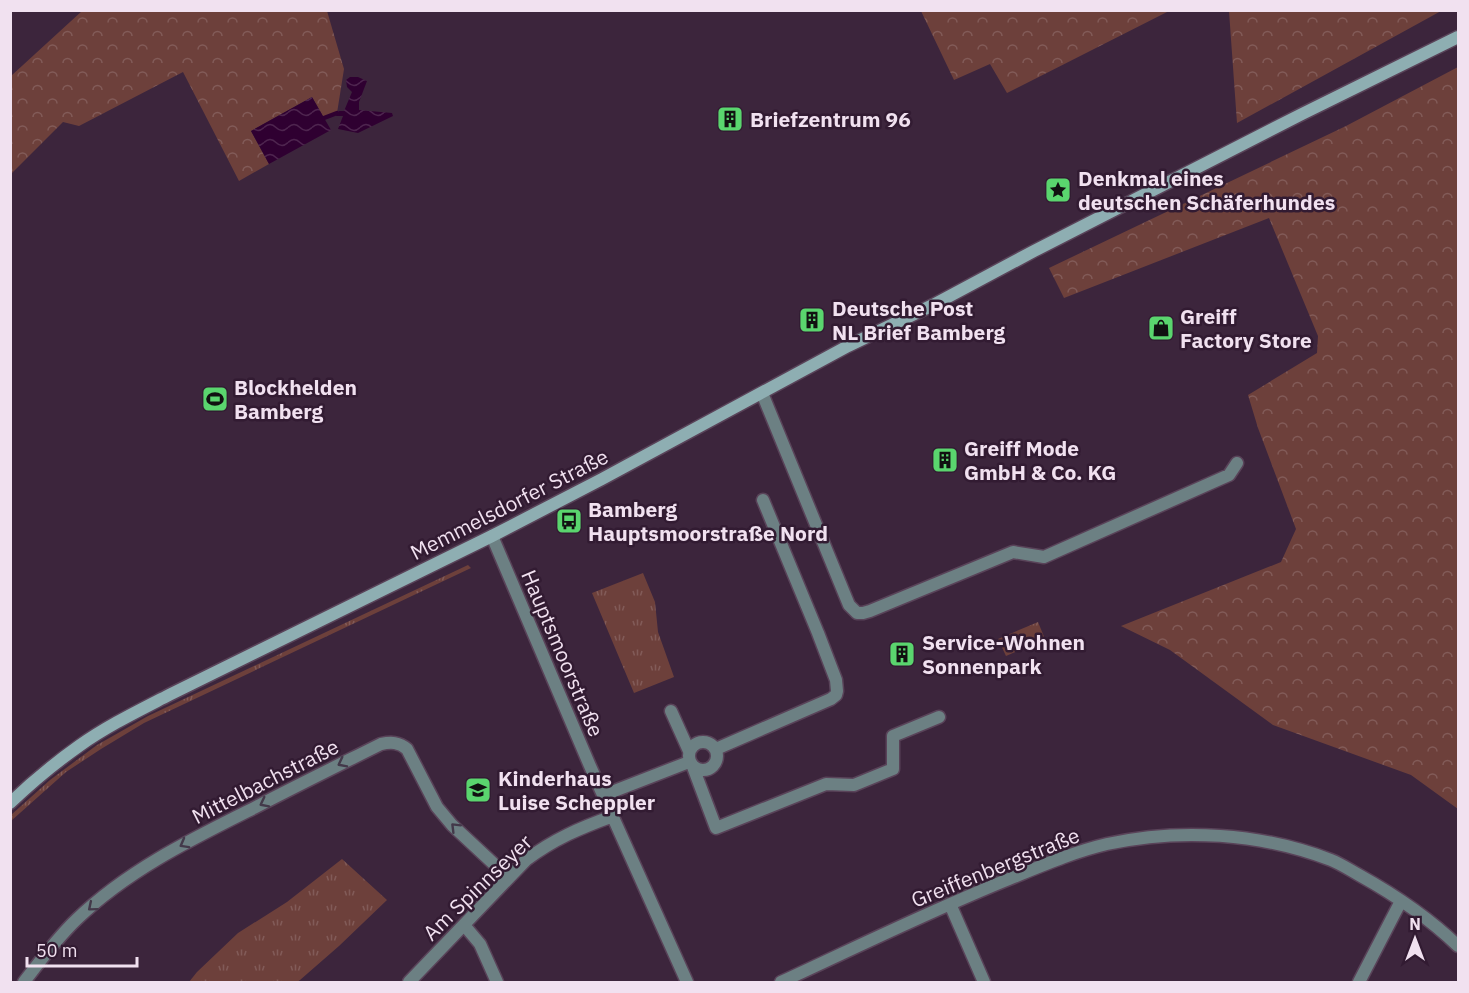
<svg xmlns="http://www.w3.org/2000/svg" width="1469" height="993" viewBox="0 0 1469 993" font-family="'IBM Plex Sans',sans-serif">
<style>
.grass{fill:url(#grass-tufts)}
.forest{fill:url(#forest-crowns)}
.water{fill:url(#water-waves)}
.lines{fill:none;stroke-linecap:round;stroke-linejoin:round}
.stream{stroke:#2f0031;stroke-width:4.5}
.street-casing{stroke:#594359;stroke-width:15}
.secondary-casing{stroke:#594359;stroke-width:15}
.street{stroke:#6c8083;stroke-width:12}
.secondary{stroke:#8eaeb2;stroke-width:12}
.oneway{stroke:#43394a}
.labels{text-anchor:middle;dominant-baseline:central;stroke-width:5;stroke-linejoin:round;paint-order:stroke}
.poi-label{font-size:21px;font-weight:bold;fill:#f1e1f0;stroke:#321b32;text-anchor:start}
.street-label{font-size:21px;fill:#f1e1f0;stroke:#321b32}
</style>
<defs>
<pattern id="grass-tufts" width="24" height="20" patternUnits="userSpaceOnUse" patternTransform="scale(1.5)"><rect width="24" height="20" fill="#6d403b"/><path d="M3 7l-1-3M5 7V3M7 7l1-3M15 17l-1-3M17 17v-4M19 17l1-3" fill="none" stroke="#825b58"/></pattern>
<pattern id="forest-crowns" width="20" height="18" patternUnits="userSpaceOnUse" patternTransform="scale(1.5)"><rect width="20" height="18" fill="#6d403b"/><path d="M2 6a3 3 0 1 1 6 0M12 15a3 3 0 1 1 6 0" fill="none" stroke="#825b58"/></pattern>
<pattern id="water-waves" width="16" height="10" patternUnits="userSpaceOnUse" patternTransform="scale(1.5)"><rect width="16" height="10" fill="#2f0031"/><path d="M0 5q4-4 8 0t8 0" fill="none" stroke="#4e254f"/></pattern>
</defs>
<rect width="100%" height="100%" fill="#3c253c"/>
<path class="grass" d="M 468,565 L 471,568 L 144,723 L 101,749 L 66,772 L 11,821 L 11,815 L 50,780 L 97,745 L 148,716 Z
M 643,573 L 655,602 L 658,632 L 674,677 L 634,693 L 592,593 Z
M 1038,622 L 1045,639 L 1006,656 L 998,639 Z
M 342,859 L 387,900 L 339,946 L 300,980 L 297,982 L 189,982 L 197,972 L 238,933 L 287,902 Z"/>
<path class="forest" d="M 82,11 L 327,11 L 344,69 L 337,113 L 324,118 L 312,97 L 251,131 L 269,164 L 239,181 L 183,72 L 79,126 L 63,122 L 11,174 L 11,76 Z
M 921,11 L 1169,11 L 1007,93 L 990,64 L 954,80 Z
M 1229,11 L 1229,10 L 1441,11 L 1237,123 Z
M 1458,67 L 1458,809 L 1411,775 L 1273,725 L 1170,650 L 1121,626 L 1281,562 L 1296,529 L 1258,428 L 1248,395 L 1317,353 L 1318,336 L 1269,218 L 1064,298 L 1049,268 L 1346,126 Z"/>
<path class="water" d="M 350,77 L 358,77 L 367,81 L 359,102 L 359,110 L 392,113 L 393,116 L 358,133 L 338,129 L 343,116 L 336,116 L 337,111 L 344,111 L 352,92 L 347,87 L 346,80 Z
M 312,97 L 331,130 L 269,164 L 251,131 Z"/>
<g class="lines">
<path class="stream" d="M 324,118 L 337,113"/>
<defs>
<path id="street" d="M 762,393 L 849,605 L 857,613 L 863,613 L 870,611 L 1013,552 L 1044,557 L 1229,475 L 1237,463
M 492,536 L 590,766 L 687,982
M 671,711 L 689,751
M689 756a14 14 0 1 1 28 0a14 14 0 1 1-28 0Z
M 716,749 L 831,699 L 836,695 L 837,691 L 836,680 L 818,633 L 763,500
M 693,767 L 716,828 L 826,784 L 854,785 L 893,769 L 893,736 L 939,717
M 604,795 L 689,762
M 950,904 L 984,982
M 464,925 L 480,944 L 497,982
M 24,982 C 40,961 57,938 77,919 C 128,870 192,839 254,808 C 296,786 339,765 381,744 C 391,742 399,742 407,749 L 437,807 L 452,825 L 509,878
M 409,982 L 526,860 C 554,839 580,828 613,816
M 781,982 C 857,947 932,910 1009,879 C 1041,866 1073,852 1107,844 C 1180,828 1261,833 1331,860 C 1341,864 1350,870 1359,875 C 1395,895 1429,918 1458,946
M 1359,982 L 1401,901"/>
<path id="secondary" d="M 10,803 C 32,782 55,763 79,746 C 107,726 138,711 169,695 L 492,536 L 602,479 L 848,346 L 933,305 L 1034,251 L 1302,114 L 1458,37"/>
</defs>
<use href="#street" class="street-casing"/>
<use href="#secondary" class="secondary-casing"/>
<use href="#street" class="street"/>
<use href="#secondary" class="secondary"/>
</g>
<defs><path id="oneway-chevron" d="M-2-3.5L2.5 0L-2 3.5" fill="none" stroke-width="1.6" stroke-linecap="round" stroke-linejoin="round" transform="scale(1.5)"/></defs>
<g class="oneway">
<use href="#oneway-chevron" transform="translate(342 763) rotate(153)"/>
<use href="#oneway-chevron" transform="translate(264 803) rotate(153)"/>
<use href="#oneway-chevron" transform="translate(455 827) rotate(-135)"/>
<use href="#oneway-chevron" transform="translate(184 844) rotate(151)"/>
<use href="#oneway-chevron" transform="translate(92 907) rotate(140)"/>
</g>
<defs>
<symbol id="building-square" viewBox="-11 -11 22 22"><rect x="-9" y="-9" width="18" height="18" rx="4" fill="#5ad56e" stroke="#321b32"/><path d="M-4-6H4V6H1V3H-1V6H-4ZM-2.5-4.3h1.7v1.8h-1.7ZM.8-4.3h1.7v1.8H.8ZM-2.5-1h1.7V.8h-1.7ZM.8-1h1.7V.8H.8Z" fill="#111"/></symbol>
<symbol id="sight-square" viewBox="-11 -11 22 22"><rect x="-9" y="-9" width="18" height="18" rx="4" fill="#5ad56e" stroke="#321b32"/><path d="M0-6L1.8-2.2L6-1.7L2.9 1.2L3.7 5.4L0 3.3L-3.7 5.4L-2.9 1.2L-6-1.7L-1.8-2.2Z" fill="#111"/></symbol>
<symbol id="shop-square" viewBox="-11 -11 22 22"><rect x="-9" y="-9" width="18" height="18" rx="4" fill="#5ad56e" stroke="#321b32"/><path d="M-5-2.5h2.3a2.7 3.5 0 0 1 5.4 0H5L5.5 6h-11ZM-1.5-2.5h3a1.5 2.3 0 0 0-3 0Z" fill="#111"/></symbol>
<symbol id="stadium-square" viewBox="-11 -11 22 22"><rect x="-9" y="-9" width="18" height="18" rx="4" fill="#5ad56e" stroke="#321b32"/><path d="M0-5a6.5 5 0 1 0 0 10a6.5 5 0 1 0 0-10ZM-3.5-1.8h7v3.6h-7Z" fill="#111"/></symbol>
<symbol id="bus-square" viewBox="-11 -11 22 22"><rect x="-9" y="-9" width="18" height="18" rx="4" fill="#5ad56e" stroke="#321b32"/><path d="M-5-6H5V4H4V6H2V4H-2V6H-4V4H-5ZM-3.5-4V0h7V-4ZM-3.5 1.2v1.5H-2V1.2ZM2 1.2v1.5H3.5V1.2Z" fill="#111"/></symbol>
<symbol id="school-square" viewBox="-11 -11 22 22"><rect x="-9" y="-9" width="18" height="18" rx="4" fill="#5ad56e" stroke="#321b32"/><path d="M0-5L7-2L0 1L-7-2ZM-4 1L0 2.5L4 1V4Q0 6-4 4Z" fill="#111"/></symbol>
</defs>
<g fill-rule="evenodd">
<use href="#building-square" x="715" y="104" width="30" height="30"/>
<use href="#sight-square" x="1043" y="175" width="30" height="30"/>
<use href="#building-square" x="797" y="305" width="30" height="30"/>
<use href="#shop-square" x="1146" y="313" width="30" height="30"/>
<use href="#stadium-square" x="200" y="384" width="30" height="30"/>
<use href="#building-square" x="930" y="445" width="30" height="30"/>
<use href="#bus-square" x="554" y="506" width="30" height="30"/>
<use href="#building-square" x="887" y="639" width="30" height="30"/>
<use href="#school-square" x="463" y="775" width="30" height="30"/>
</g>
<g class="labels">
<g class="poi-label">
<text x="750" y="119">Briefzentrum 96</text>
<text x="1078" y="178">Denkmal eines<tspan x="1078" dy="24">deutschen Schäferhundes</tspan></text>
<text x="832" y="308">Deutsche Post<tspan x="832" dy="24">NL Brief Bamberg</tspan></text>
<text x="1180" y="316">Greiff<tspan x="1180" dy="24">Factory Store</tspan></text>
<text x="234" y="387">Blockhelden<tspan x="234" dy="24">Bamberg</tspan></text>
<text x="964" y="448">Greiff Mode<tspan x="964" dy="24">GmbH &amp; Co. KG</tspan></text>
<text x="588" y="509">Bamberg<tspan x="588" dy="24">Hauptsmoorstraße Nord</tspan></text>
<text x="922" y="642">Service-Wohnen<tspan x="922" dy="24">Sonnenpark</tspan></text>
<text x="498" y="778">Kinderhaus<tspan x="498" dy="24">Luise Scheppler</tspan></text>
</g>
<g class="street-label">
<text transform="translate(509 504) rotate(-27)">Memmelsdorfer Straße</text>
<text transform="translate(563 653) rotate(67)">Hauptsmoorstraße</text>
<text transform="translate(265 781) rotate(-27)">Mittelbachstraße</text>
<text transform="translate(995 867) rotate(-22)">Greiffenbergstraße</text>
<text transform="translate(477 887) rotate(-44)">Am Spinnseyer</text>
</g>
</g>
<rect width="1469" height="993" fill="none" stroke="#f1e1f0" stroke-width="24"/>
<g transform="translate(1415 939)" stroke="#321b32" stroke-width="4.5" paint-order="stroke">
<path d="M0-4.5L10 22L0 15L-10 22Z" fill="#f1e1f0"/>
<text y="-9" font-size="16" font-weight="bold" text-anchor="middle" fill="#f1e1f0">N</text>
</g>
<path d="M27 957v9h110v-9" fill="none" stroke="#f1e1f0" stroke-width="3"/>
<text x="36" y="957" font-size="18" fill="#f1e1f0" stroke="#321b32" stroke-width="4.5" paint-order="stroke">50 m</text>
</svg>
